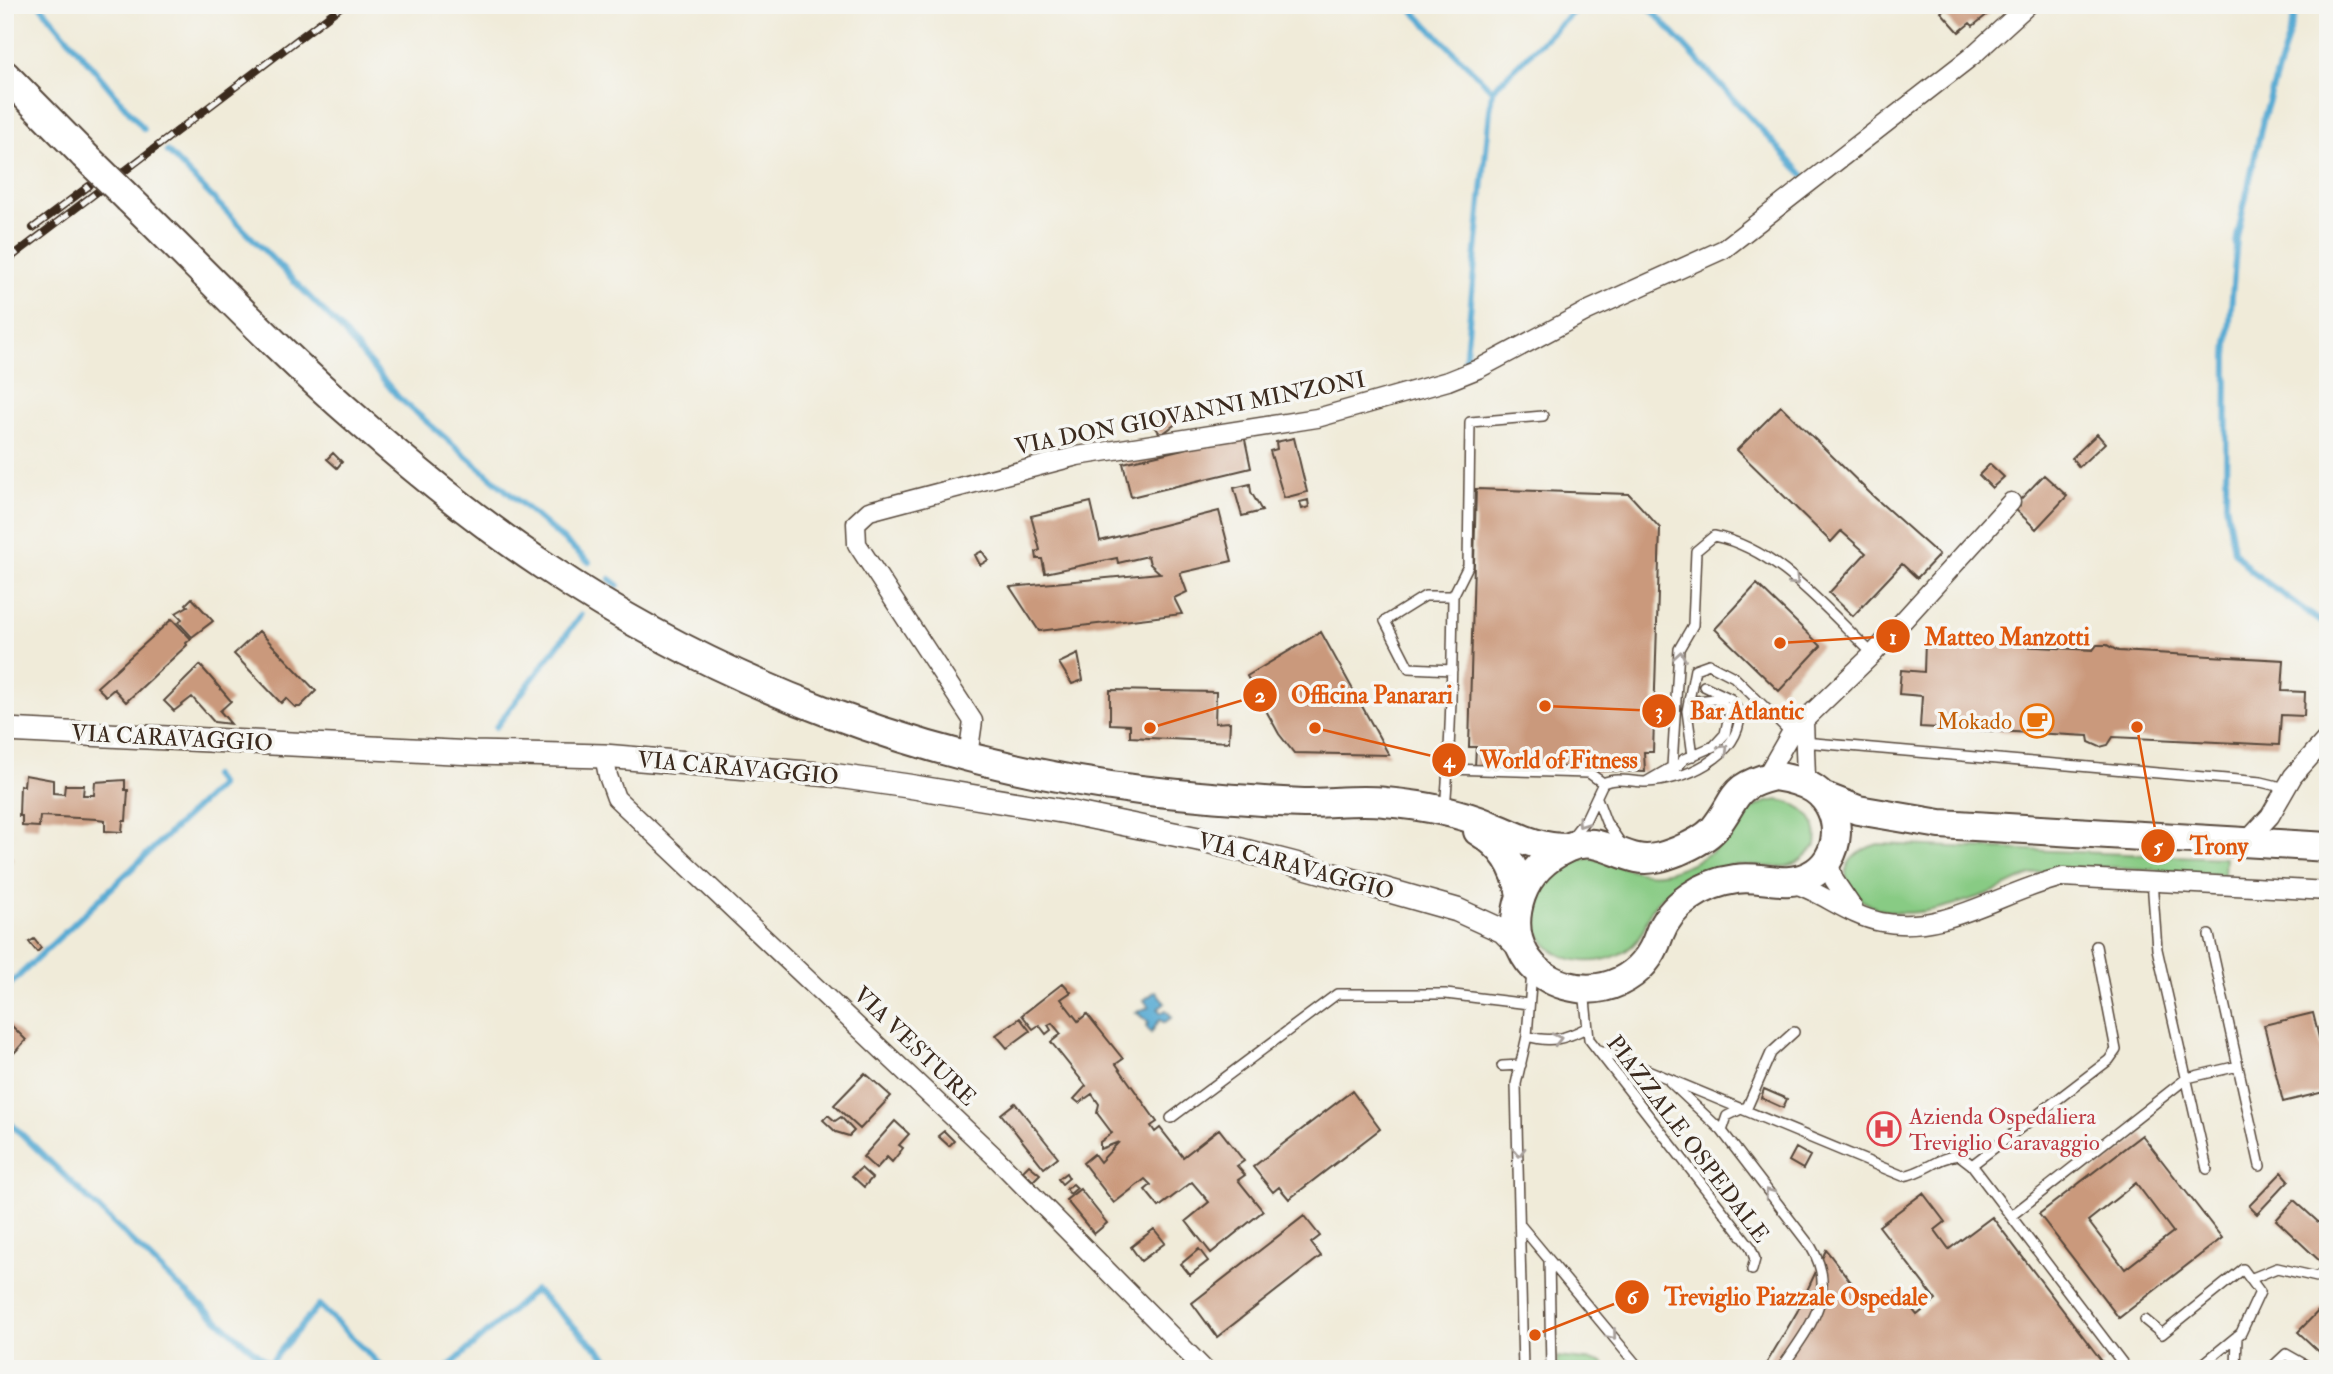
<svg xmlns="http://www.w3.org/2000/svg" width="2333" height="1374" viewBox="0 0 2333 1374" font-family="'IM FELL Double Pica',serif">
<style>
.green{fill:#88cb84;stroke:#627a51;stroke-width:2}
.water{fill:#57aad3;stroke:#496a78;stroke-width:2}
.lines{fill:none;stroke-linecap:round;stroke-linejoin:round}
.stream{stroke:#57aad3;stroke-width:6}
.building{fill:#ca997c;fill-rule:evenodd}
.service-casing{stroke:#56473a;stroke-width:12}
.minor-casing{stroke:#56473a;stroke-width:21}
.tertiary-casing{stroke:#56473a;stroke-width:26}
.primary-casing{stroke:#56473a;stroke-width:32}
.service{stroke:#fff;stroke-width:9}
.minor{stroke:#fff;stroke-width:18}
.tertiary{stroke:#fff;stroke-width:23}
.primary{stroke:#fff;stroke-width:28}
.rail-casing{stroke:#3b2a1e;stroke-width:8}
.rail{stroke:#f6f6f2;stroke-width:5;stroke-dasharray:16;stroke-linecap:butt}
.primary-bridge-casing{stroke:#56473a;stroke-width:32;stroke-linecap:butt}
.primary-bridge{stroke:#fff;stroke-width:28}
.oneway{stroke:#a79f9a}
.labels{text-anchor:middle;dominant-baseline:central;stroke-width:7;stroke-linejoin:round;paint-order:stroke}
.street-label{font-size:23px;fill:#3b2a1e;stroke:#f6f6f2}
.food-label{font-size:23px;fill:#c56008;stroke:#f6f6f2;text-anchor:end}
.health-label{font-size:23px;fill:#be3a42;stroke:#f6f6f2;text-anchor:start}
.leader{fill:none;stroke:#df570d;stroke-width:2.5}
.callout-dot{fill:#df570d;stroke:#f6f6f2;stroke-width:2.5}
.mark-label{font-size:21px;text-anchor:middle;font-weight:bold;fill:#fff}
.callout-label{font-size:24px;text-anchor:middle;font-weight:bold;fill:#df570d;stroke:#f6f6f2;stroke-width:7;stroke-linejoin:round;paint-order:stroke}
</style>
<rect width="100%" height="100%" fill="#f6f6f2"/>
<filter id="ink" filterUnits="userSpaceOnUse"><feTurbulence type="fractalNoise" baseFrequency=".0143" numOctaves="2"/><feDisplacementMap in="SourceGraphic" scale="14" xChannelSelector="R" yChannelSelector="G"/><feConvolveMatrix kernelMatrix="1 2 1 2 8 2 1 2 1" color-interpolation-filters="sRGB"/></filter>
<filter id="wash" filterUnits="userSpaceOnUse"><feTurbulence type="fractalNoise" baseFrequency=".00686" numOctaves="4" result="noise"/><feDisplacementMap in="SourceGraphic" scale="28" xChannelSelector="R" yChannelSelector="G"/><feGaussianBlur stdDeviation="1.57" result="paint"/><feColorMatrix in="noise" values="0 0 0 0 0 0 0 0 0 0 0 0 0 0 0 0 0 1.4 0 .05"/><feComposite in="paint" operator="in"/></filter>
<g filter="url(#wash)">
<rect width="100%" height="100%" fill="#f0ebd9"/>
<path class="green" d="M 1779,800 C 1803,804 1820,820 1816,845 C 1789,877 1776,865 1740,865 C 1721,864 1701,873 1685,882 C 1673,888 1659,897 1652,909 C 1647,916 1646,926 1642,933 C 1631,954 1605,963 1583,961 C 1519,956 1516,871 1579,859 C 1608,854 1633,880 1667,872 C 1684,867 1705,858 1719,846 C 1740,826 1746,802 1779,800 Z
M 1878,844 L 2225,858 L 2224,875 C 2168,872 2106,862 2049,870 C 2027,873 2010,886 1990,893 C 1951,906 1887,930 1855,893 C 1846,882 1842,872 1851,860 C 1858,851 1868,847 1878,844 Z
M 1557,1357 L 1603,1362 L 1608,1369 L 1557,1369 Z"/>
<path class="water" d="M 1156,991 L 1165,1003 L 1158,1009 L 1161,1013 L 1166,1010 L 1172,1017 L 1164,1023 L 1160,1019 L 1151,1033 L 1146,1026 L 1149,1023 L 1136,1012 L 1149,1007 L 1144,1000 Z"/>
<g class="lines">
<path class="stream" d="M 40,5 L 144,129
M 1407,5 L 1492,90 L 1464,373
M 1647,5 L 1804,176
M 2298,5 L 2263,120 L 2237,237 L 2227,356 L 2226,503 L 2234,551 L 2251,571 L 2328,627
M 1492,90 L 1580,5
M 167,151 L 340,328 L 398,397 L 589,562
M 610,579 L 618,585
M 496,727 L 581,615
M 5,989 L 220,785 L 213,776
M 5,1118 L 175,1283 L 269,1364 L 319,1305 L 384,1369
M 446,1369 L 535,1290 L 619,1369"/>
</g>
<g id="blocks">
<path class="building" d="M 1948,5 L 1982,5 L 1989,13 L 1973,26 L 1970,23 L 1959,32 L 1941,12 Z
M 1781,406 L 1874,497 L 1939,555 L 1917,578 L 1902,564 L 1853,616 L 1829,593 L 1866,553 L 1841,531 L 1831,542 L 1737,450 Z
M 1171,414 L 1178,422 L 1161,435 L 1154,425 Z
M 2097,434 L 2105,443 L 2079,467 L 2072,458 Z
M 1244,435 L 1251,468 L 1131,497 L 1123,463 Z
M 1294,438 L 1307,492 L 1284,498 L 1270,451 L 1277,449 L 1276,442 Z
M 333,453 L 342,462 L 337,468 L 327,459 Z
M 1990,464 L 2004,477 L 1992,488 L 1979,475 Z
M 2044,475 L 2067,496 L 2036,529 L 2013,507 Z
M 1250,484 L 1251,492 L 1262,511 L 1242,516 L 1234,488 Z
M 1476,489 L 1629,494 L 1660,528 L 1653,752 L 1644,752 L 1645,772 L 1475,767 L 1476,747 L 1469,747 Z
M 1308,500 L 1309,507 L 1302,509 L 1300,502 Z
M 1091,502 L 1100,541 L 1219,511 L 1232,561 L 1180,573 L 1187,592 L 1174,598 L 1182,614 L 1039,631 L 1010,587 L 1160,573 L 1150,564 L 1148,556 L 1118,563 L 1117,558 L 1045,573 L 1042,559 L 1037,559 L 1036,552 L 1040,550 L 1031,516 Z
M 982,551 L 988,560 L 980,565 L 975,555 Z
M 1757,584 L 1821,646 L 1779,691 L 1715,629 Z
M 192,598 L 213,621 L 192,637 L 179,623 L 182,619 L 176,613 L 188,606 L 186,604 Z
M 172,619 L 191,639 L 186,643 L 187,645 L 126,702 L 114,689 L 106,696 L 97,687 Z
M 259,631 L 316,691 L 300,707 L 295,707 L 286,698 L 281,703 L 234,654 Z
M 1321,632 L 1389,755 L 1294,753 L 1279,734 L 1247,676 Z
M 1925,641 L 2093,650 L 2097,645 L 2107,645 L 2118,651 L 2284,660 L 2282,691 L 2305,692 L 2304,716 L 2281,715 L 2279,745 L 2113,737 L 2108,745 L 2100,747 L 2089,742 L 2088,736 L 1920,727 L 1922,696 L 1899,694 L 1901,670 L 1924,672 Z
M 1078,654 L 1083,680 L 1072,684 L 1059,663 Z
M 200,665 L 231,701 L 220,711 L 231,724 L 214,722 L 192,697 L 174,711 L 164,701 Z
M 1110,690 L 1216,692 L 1215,723 L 1230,722 L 1229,742 L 1130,737 L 1130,725 L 1110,724 Z
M 25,775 L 53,780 L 53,793 L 64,794 L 65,785 L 84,785 L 83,795 L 94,795 L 95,782 L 125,780 L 125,790 L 128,790 L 126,821 L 123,821 L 122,832 L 105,831 L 105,820 L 97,819 L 40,816 L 39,827 L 22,826 L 22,816 L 19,816 L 20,785 L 24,786 Z
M 5,847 L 13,860 L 5,866 Z
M 34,939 L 41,948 L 37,952 L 29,942 Z
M 1063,983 L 1071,992 L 1061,999 L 1078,1021 L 1087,1014 L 1123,1059 L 1116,1064 L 1157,1122 L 1151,1126 L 1155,1132 L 1160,1128 L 1183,1157 L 1219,1129 L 1244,1161 L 1237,1166 L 1245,1175 L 1238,1180 L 1263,1211 L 1211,1253 L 1186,1221 L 1209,1202 L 1192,1182 L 1159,1207 L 1145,1190 L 1151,1185 L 1145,1179 L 1114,1203 L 1083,1163 L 1094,1154 L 1100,1162 L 1119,1142 L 1100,1149 L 1100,1142 L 1112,1133 L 1097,1113 L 1099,1104 L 1092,1094 L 1079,1103 L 1074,1099 L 1086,1086 L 1051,1042 L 1061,1034 L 1052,1023 L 1048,1025 L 1051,1030 L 1046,1034 L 1039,1025 L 1033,1029 L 1022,1015 Z
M 2313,1013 L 2328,1074 L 2328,1091 L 2283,1102 L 2264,1025 Z
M 1020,1018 L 1030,1031 L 1007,1048 L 996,1035 Z
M 5,1019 L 26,1040 L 14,1053 L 5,1045 Z
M 865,1073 L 891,1096 L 860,1129 L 834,1105 Z
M 1764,1089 L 1787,1099 L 1783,1108 L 1761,1098 Z
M 1352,1091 L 1380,1129 L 1289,1199 L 1279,1187 L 1273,1192 L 1253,1167 Z
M 1015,1103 L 1058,1157 L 1044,1168 L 1001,1114 Z
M 828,1115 L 835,1121 L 841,1117 L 854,1131 L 849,1136 L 836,1132 L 823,1120 Z
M 895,1121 L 909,1134 L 899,1145 L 903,1148 L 892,1162 L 887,1157 L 876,1169 L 863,1157 Z
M 944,1131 L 954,1141 L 949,1146 L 938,1136 Z
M 2142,1135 L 2222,1238 L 2119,1318 L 2039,1214 ZM 2136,1183 L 2173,1232 L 2125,1269 L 2088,1221 Z
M 1796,1148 L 1810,1156 L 1803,1169 L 1789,1161 Z
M 1029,1165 L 1040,1174 L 1033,1181 L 1023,1171 Z
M 861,1168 L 872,1178 L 864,1187 L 852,1176 Z
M 2282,1172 L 2289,1180 L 2257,1214 L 2249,1206 Z
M 1066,1173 L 1069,1178 L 1062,1184 L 1058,1179 Z
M 1073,1184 L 1077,1188 L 1070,1194 L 1066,1189 Z
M 1080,1189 L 1107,1223 L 1094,1234 L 1066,1200 Z
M 1923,1193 L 1945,1222 L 1935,1230 L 1949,1249 L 1992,1217 L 2104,1364 L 2097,1369 L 1763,1369 L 1797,1312 L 1826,1250 L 1873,1310 L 1898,1291 L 1917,1315 L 1936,1300 L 1879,1226 Z
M 2294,1200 L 2328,1231 L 2328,1257 L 2322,1263 L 2276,1220 Z
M 1304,1216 L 1320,1236 L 1311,1243 L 1321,1256 L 1217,1337 L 1192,1303 Z
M 1154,1229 L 1165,1243 L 1141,1261 L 1131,1247 Z
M 1199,1249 L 1208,1261 L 1190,1275 L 1181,1264 Z
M 2328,1301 L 2328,1360 L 2298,1332 Z"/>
</g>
</g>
<g filter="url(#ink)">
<use href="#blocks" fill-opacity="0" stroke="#56473a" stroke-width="2"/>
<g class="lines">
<defs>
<path id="service" d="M 1453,596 L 1468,566 L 1470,422 L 1543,416
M 1803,742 L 2261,782 L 2286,788
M 1693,756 L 1687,711 L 1695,669 L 1709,664 L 1734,677 L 1791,733
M 1448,769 L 1589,773 L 1603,783
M 1672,773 L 1684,759 L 1714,746 L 1725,734 L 1730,711 L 1716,699 L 1695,701
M 1646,782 L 1672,767 L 1679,649 L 1693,625 L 1696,551 L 1714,536 C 1779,549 1827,611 1873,654
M 1597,798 L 1606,822 L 1622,845
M 1445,809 C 1451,738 1452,667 1453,596 L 1425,596 L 1385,621 L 1409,668 L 1452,670
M 1571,838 L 1586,819 L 1603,783 C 1616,777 1632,782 1646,782 C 1684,781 1738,757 1740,715 L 1731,699 L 1704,686
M 2152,880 L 2157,949 L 2207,1169
M 2209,935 L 2260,1166
M 1584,990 L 1589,1039 L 1750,1246 L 1755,1259 L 1752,1270
M 1527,1036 C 1550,1043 1565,1039 1586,1028
M 1597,1049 L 1903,1176 C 1924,1173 1937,1157 1959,1155 L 1972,1165 L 2127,1369
M 1502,1066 L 1521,1065
M 1670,1082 L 1722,1131 L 1811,1247 C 1840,1294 1807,1330 1781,1369
M 1746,1110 L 1771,1053 L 1794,1032
M 1171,1118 L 1337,994 L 1446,994 L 1529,1004
M 1722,1131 L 1727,1116 L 1743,1108
M 1972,1165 L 2109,1060 L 2116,1050 L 2096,946
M 2011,1216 L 2187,1078 L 2238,1066
M 1521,1226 L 1640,1369
M 1549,1260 L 1551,1369
M 2250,1279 L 2277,1268 L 2317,1277 L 2328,1268
M 2145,1320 L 2162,1334 L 2243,1269 L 2260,1292 L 2241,1333 L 2197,1369
M 1523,1369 L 1516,1084 L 1527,1036 L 1532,971
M 2236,1369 L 2237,1336
M 2270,1369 L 2286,1354 L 2309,1367"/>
<path id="minor" d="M 1804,721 L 1806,777 L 1810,787
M 604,756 L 608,776 L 616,798 L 993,1155 L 1204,1369
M 968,756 L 973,721 L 857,544 L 856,523 L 869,511 L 1077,456 L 1317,418 L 1448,381 L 1478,369 L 1587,311 L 1724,249 L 1972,56 L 2028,5
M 1758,779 L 1768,773 L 1791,733 L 1873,654 L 2011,502
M 2245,843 L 2270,816 L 2293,776 L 2328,737
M 1828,860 L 1834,880 L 1853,908
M 1792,883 C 1822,892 1849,916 1881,922 C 1946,935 2003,890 2063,877 L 2328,891"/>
<path id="tertiary" d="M 5,730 L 473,753 L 604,756 L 831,775 L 908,786 L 1067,812 L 1203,840 L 1295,864 L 1457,910 L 1503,931 L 1523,951"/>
<path id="primary" d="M 5,75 L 84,155
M 129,199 C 205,273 279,352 359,421 C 418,473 481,524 546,567 C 720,685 932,764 1140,790 C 1194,796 1249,801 1304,803 C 1331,803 1359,799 1385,802 C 1419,805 1458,812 1489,825 C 1517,836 1536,848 1567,848
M 1774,776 C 1787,778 1802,781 1814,789 C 1845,810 1843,860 1809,876 C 1784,888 1761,875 1736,879 C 1704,883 1670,904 1659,935 C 1628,1028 1489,990 1521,896 C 1529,874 1545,858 1567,848 C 1593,835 1613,853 1637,858 C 1652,861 1665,856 1678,851 C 1690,846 1705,839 1714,829 C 1739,798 1729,787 1774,776 Z
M 1822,796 L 1858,810 L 1940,824 L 2328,847
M 1478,831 C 1503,846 1516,866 1521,895"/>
</defs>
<use href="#service" class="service-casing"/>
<use href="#minor" class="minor-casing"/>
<use href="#tertiary" class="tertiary-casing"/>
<use href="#primary" class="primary-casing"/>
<use href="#service" class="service"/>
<use href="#minor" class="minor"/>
<use href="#tertiary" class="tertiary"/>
<use href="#primary" class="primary"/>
<defs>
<path id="rail" d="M 33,228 L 89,186
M 5,262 L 343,5"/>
</defs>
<use href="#rail" class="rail-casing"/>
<use href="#rail" class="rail"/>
<defs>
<path id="primary-bridge" d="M 84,155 L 129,199"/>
</defs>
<use href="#primary-bridge" class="primary-bridge-casing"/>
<use href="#primary-bridge" class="primary-bridge"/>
</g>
<defs><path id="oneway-chevron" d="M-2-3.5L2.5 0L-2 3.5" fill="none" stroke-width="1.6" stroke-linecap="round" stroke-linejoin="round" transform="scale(1.75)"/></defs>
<g class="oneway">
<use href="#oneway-chevron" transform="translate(1795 581) rotate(43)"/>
<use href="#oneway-chevron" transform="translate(1680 656) rotate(-81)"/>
<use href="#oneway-chevron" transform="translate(1724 749) rotate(-46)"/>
<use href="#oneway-chevron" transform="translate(1582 823) rotate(124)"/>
<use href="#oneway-chevron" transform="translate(1557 1039) rotate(-13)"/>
<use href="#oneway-chevron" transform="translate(1519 1152) rotate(88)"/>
<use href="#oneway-chevron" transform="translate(1769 1193) rotate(-127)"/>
<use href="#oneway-chevron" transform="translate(1612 1335) rotate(50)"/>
</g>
</g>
<defs>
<symbol id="cafe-ring" viewBox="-11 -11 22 22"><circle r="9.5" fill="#f6f6f2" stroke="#e8710a" stroke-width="1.5"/><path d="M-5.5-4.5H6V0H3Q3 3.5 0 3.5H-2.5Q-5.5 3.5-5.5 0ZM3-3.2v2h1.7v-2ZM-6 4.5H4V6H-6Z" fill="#e8710a"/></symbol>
<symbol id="hospital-ring" viewBox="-11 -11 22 22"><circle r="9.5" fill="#f6f6f2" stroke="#e0444e" stroke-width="1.5"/><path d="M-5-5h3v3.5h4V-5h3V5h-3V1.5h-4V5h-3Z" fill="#e0444e"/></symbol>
</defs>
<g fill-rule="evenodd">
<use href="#cafe-ring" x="2018" y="702" width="38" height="38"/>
<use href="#hospital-ring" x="1865" y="1110" width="38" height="38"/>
</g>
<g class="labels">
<g class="street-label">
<text transform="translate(1190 413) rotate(-11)">VIA DON GIOVANNI MINZONI</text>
<text transform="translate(172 738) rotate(3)">VIA CARAVAGGIO</text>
<text transform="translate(738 768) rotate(5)">VIA CARAVAGGIO</text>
<text transform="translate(1296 866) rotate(15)">VIA CARAVAGGIO</text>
<text transform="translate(915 1046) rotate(44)">VIA VESTURE</text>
<text transform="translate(1688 1139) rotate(53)">PIAZZALE OSPEDALE</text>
</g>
<g class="food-label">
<text x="2012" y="721">Mokado</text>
</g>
<g class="health-label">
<text x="1909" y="1116">Azienda Ospedaliera<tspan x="1909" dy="26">Treviglio Caravaggio</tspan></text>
</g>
</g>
<path class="leader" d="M1780 643L1893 636M1150 728L1260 695M1545 706L1659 711M1315 728L1449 760M2137 727L2158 846M1535 1335L1632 1297"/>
<g class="callout-dot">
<circle cx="1780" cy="643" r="7"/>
<circle cx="1150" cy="728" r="7"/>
<circle cx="1545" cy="706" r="7"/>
<circle cx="1315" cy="728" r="7"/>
<circle cx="2137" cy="727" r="7"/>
<circle cx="1535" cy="1335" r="7"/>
<circle cx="1893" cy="636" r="18"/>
<circle cx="1260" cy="695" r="18"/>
<circle cx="1659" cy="711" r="18"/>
<circle cx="1449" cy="760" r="18"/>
<circle cx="2158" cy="846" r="18"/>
<circle cx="1632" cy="1297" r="18"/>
</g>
<g class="mark-label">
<text x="1893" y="644">1</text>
<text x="1260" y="702">2</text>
<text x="1659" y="718">3</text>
<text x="1449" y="767">4</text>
<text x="2158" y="853">5</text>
<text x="1632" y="1304">6</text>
</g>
<g class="callout-label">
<text x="2007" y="645">Matteo Manzotti</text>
<text x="1372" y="703">Officina Panarari</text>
<text x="1747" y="719">Bar Atlantic</text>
<text x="1559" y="768">World of Fitness</text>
<text x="2219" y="854">Trony</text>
<text x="1796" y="1305">Treviglio Piazzale Ospedale</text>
</g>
<rect width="2333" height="1374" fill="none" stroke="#f6f6f2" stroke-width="28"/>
</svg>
